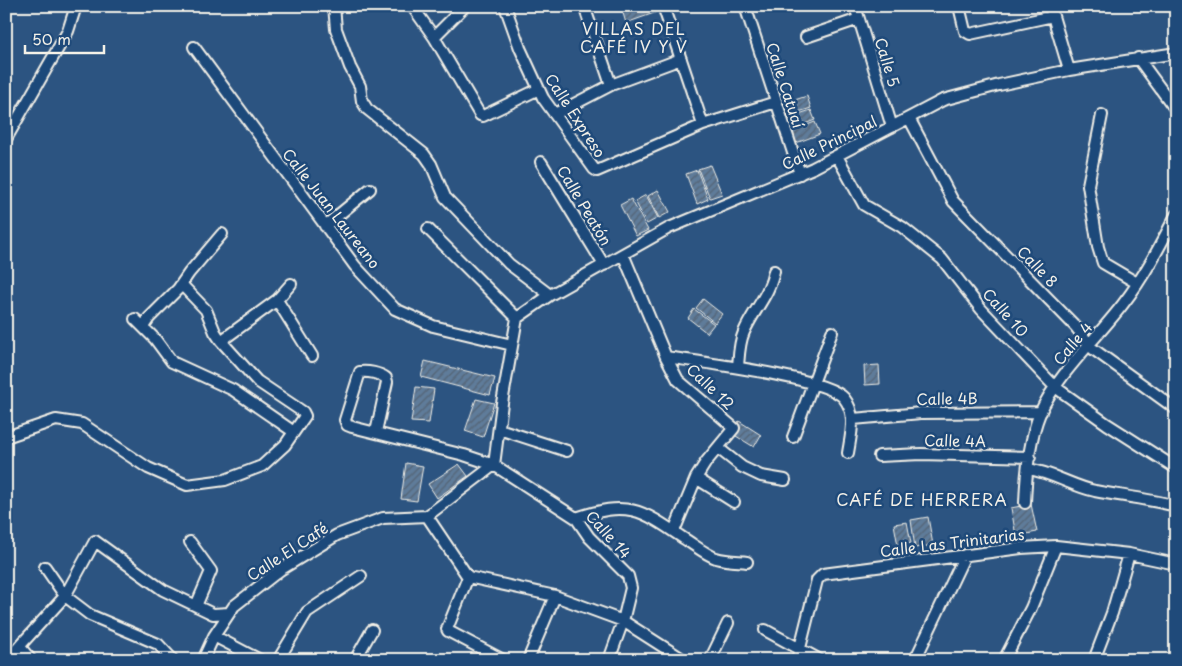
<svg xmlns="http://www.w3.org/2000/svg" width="1182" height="666" viewBox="0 0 1182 666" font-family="'Playpen Sans',sans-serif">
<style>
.building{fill:url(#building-hatch);stroke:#f4f1e8}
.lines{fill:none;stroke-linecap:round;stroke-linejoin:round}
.minor-casing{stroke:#f4f1e8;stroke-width:14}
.minor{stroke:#1f4a7a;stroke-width:10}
.labels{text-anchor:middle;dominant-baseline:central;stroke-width:5;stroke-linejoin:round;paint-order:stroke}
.street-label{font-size:15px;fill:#f4f1e8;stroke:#1f4a7a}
.neighbourhood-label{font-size:16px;letter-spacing:1px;fill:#f4f1e8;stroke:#1f4a7a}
</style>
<defs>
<pattern id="building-hatch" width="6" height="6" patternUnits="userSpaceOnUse" patternTransform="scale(1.25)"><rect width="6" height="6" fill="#5e7b9a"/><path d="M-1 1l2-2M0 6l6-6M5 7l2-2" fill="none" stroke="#556474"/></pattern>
</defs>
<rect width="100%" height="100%" fill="#2c5481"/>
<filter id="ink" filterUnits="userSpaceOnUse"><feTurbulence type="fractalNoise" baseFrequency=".02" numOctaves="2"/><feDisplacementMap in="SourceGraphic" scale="10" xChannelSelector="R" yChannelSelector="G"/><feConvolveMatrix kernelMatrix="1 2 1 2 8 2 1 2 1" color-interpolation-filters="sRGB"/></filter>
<g filter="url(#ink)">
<path class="building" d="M 634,6 L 655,6 L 657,12 L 626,23 L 622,10 Z
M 807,96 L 811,108 L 786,116 L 782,104 Z
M 811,110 L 815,120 L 791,129 L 787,118 Z
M 815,122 L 820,134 L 796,143 L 791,131 Z
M 710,165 L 722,194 L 710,198 L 698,169 Z
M 697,170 L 708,199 L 697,204 L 686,174 Z
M 658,190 L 670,212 L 659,218 L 648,196 Z
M 646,195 L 658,218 L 647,224 L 635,201 Z
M 631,199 L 648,230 L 636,236 L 620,205 Z
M 703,299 L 722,314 L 715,323 L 696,308 Z
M 694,309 L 714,324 L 707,333 L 688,318 Z
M 425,361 L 495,378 L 490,395 L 421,377 Z
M 879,365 L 880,384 L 865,385 L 864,366 Z
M 416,387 L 434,389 L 429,423 L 411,422 Z
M 476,399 L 494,403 L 483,437 L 465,431 Z
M 739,421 L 761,435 L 754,447 L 731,433 Z
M 406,463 L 423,466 L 417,501 L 401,499 Z
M 459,464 L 468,476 L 437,498 L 428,484 Z
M 1031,504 L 1037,532 L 1016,536 L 1011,508 Z
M 928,517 L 933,545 L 915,548 L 911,520 Z
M 907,522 L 911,543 L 898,546 L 894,524 Z"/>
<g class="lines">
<defs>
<path id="minor" d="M 334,6 L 336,29 L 350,67 L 360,86 L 362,101 L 367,109 L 424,154 L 431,164 L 445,197 L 509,264 L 550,295
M 412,6 L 434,37 L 480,115 L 483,116 L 539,89
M 505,6 L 520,48 L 543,98 L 594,169 L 597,171 L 703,125 L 776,102
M 584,6 L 611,85
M 663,6 L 703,125
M 745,6 L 800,174
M 855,6 L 892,127
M 959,6 L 965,31 L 970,34 L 1053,16
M 1050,6 L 1069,70
M 434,37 L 465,6
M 806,37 L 859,19
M 194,47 L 355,266 L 395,309 L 433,326 L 512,345
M 1138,58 L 1176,110
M 555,114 L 611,85 L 681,59
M 1102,115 L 1088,185 L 1098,247 L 1103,263 L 1137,283
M 909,118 L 953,201 L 1075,326 L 1093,349 L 1176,409
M 6,139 L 68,31 L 76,6
M 837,156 L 864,205 L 902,227 L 942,259 L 981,309 L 1055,387 L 1107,424 L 1176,468
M 541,162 L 604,265
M 325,226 L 370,189
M 428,229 L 517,318
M 623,254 L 666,357 L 678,380 L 734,428 L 706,462 L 696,478 L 674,531
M 277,300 L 312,356
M 517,318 L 550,295 L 669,228 L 813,168 L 943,100 L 999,85 L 1069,70 L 1176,53
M 135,319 L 155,339 L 172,362 L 233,390 L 294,432
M 143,327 L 149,318 L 178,289 L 189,273 L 222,234
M 221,341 L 277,300 L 291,284
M 666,357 C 698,362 826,377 844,398 C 857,414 851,434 848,453
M 738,367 C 739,355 739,343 744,332 C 753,311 770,294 774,271
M 853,419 L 921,413 L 1041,412
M 499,429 L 567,451
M 376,432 L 387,382 L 386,378 C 379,373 368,371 360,372 L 345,420 L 347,425 L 352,427 L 464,455 L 494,465 L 576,518 L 589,537 L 628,576 L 631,588 L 623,621 L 609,660
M 6,437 L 56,420 L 82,424 L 148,468 L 187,485 L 225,480 L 262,466 L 285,445 L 305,416 L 303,412 L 257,381 L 221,341 L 215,332 L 206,310 L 182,285
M 793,437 L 832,332
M 718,448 L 742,467 L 761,476 L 785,480
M 879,456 L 921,454 L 1030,457
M 1028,469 C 1051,472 1072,486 1095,491 C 1122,496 1149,499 1176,506
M 696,478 L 734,502
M 1025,503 C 1026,475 1029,440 1040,413 C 1056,376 1098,337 1123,304 C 1144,277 1160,246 1176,215
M 427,516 L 468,577 L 555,596 L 623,621 L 684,660
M 576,518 C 627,501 640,508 683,538 C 693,544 705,554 716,558 C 726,561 737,561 747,562
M 190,542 L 211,571 L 196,606
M 45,567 L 65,596 L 90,615 L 158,644 L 173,660
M 468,577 L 447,629 L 448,631 L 503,660
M 765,630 L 820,660
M 214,636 L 260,660
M 20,647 L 31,660
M 7,660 L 65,596 L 95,541 L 163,590 L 213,614 L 229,613
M 203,660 L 214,636 L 234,606 L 280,570 L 337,535 L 383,518 L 427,516 L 494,465 L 502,403 L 517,318
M 278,660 L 307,612 L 361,576
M 355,660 L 372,630
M 528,660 L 555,596
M 710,660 L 728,623
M 797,660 L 817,580 L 823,574 L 1021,548 L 1056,546 L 1129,554 L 1176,564
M 915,660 L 965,555
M 1004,660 L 1031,608 L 1056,546
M 1094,660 L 1112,613 L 1129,554"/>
</defs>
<use href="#minor" class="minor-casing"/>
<use href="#minor" class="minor"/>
</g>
</g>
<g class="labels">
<g class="street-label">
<text transform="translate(888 62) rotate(73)">Calle 5</text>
<text transform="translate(786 85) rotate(72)">Calle Catuaí</text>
<text transform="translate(576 115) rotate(57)">Calle Expreso</text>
<text transform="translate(829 142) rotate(-26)">Calle Principal</text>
<text transform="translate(585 205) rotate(59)">Calle Peatón</text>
<text transform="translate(332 208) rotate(52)">Calle Juan Laureano</text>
<text transform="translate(1038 266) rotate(46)">Calle 8</text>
<text transform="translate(1006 312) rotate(48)">Calle 10</text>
<text transform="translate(1072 343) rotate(-50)">Calle 4</text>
<text transform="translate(711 386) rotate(43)">Calle 12</text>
<text transform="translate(947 398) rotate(-1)">Calle 4B</text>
<text transform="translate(955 440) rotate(1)">Calle 4A</text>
<text transform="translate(609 534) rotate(48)">Calle 14</text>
<text transform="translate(952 542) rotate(-7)">Calle Las Trinitarias</text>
<text transform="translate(287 551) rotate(-33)">Calle El Café</text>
</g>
<g class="neighbourhood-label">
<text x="634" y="28">VILLAS DEL<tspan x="634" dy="18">CAFÉ IV Y V</tspan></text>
<text x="922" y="499">CAFÉ DE HERRERA</text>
</g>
</g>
<rect width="1182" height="666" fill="none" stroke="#1f4a7a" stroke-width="25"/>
<rect x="12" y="12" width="1157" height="641" fill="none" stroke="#f4f1e8" stroke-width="2" filter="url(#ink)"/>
<path d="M25 45v8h79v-8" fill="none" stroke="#f4f1e8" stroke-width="2.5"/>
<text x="32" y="45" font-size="15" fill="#f4f1e8" stroke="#1f4a7a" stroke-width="4" paint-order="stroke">50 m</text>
</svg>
